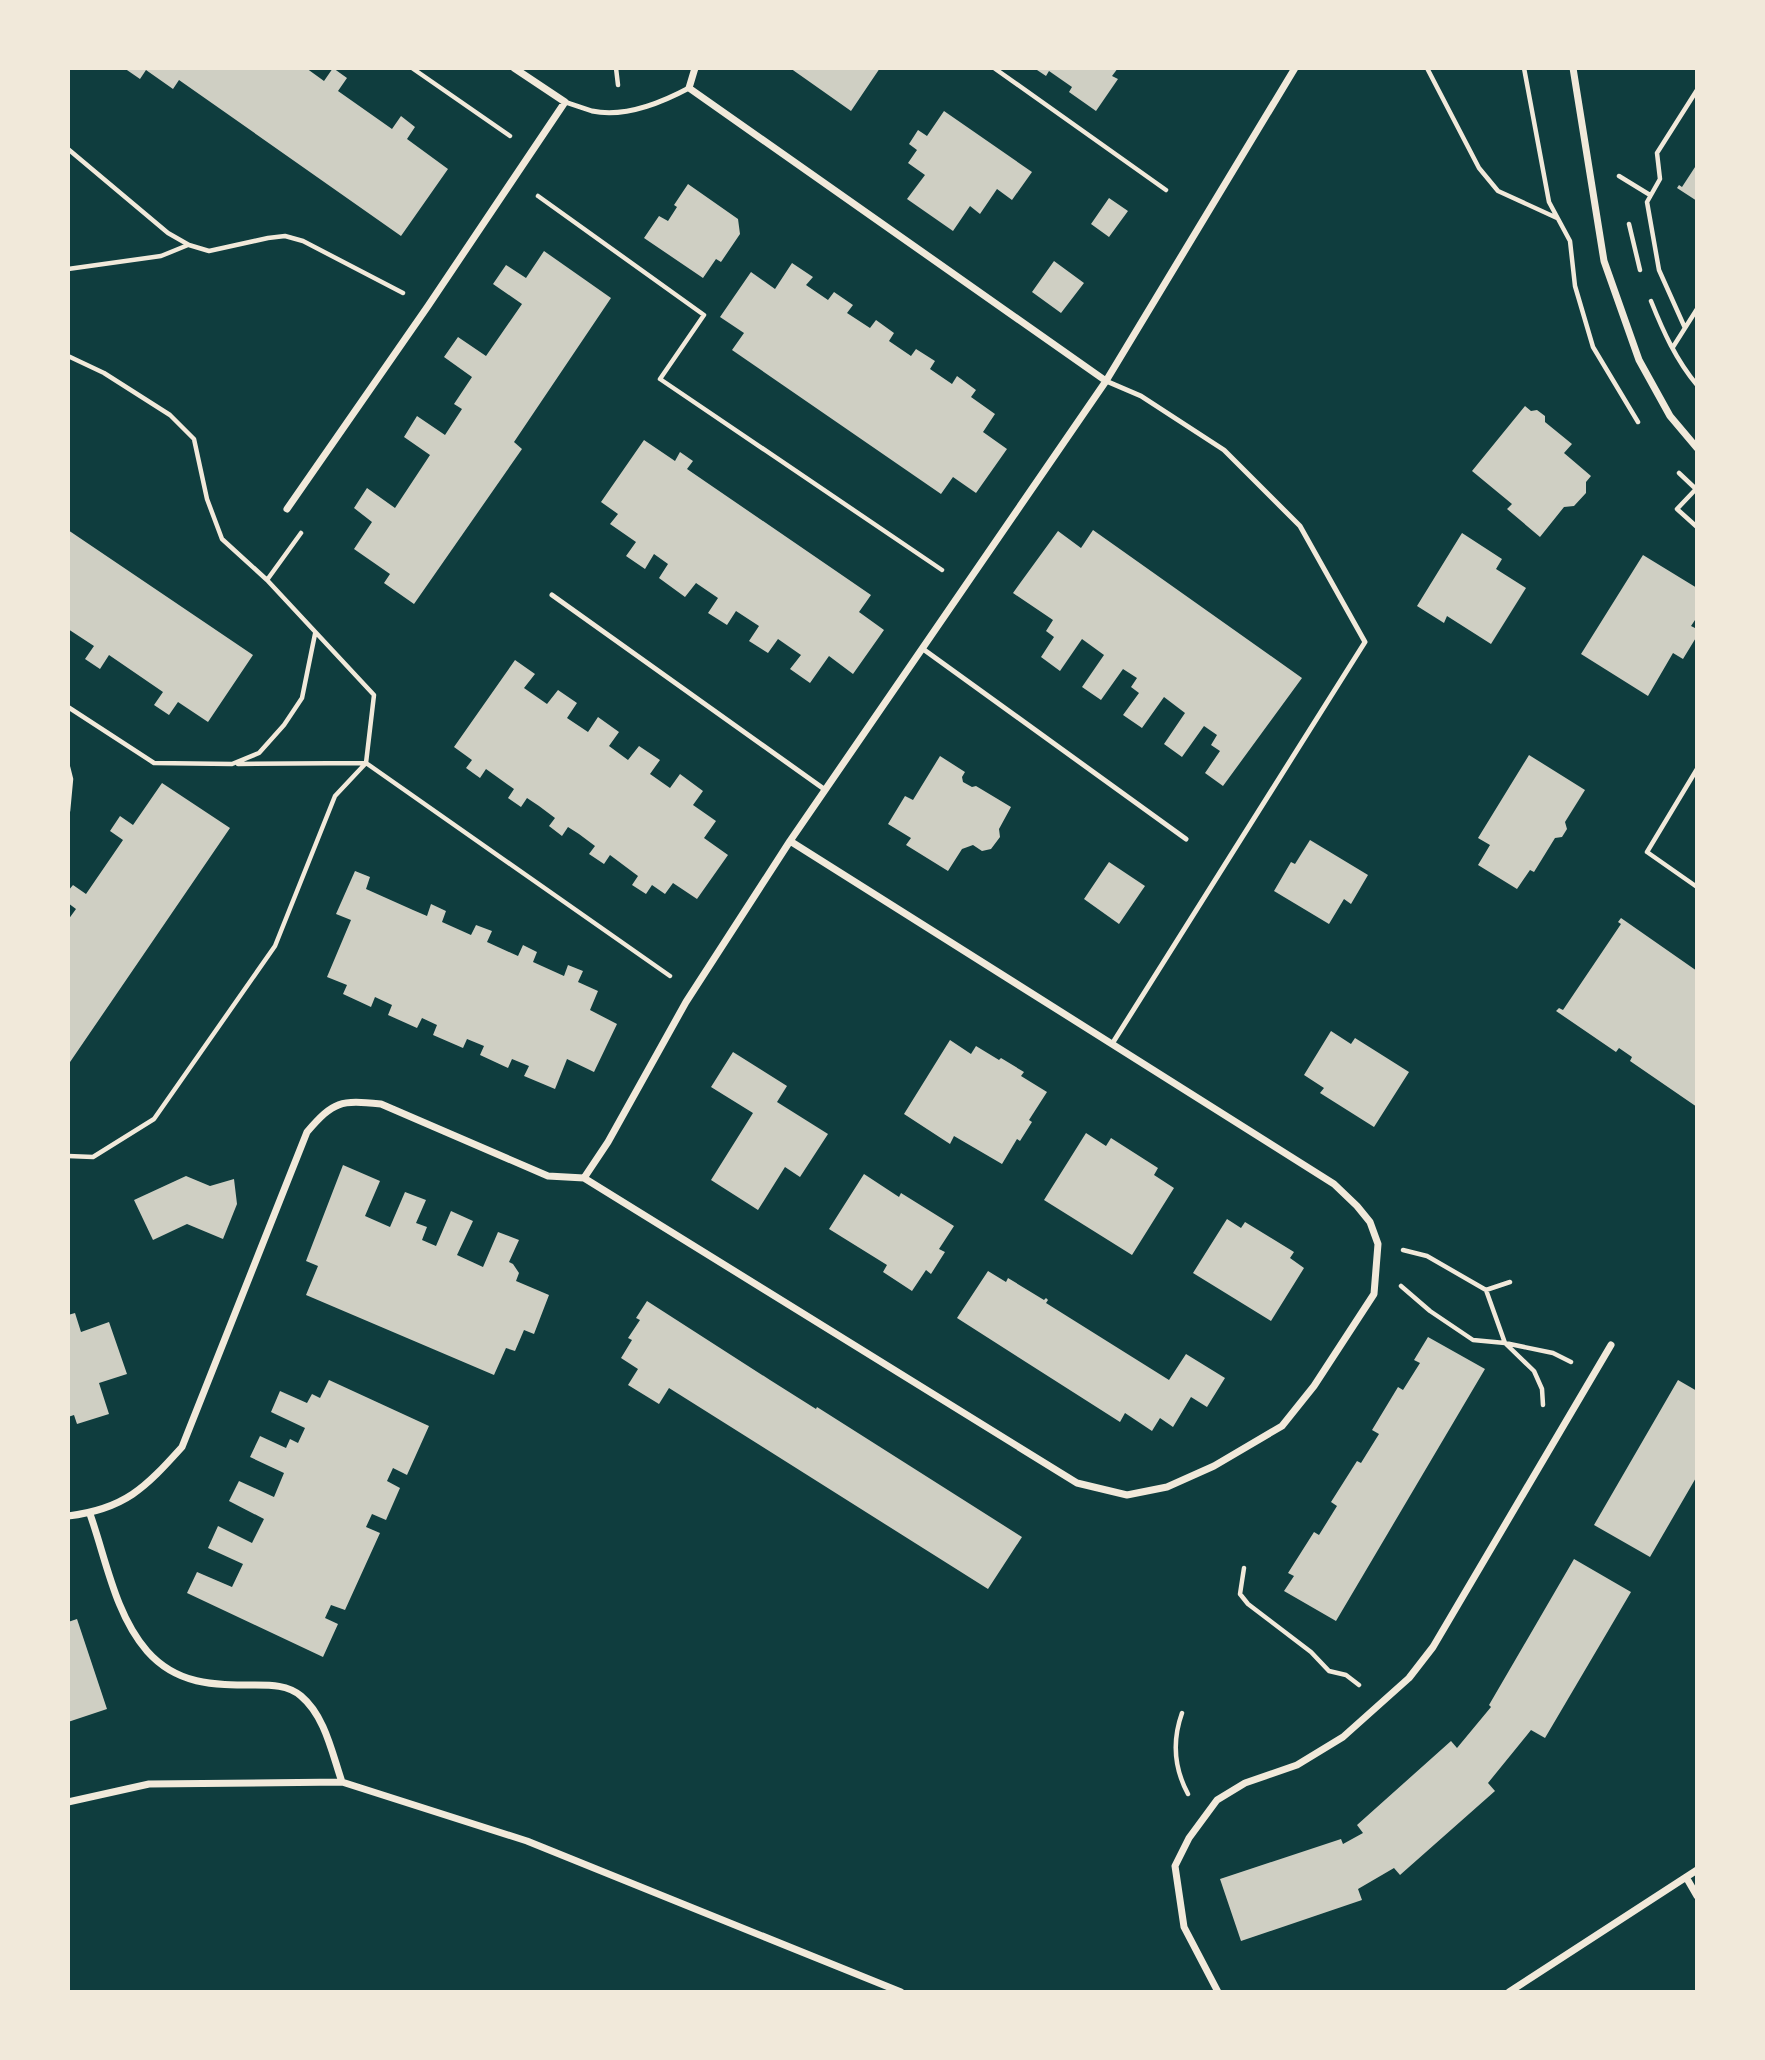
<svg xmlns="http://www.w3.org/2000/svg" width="1765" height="2060" viewBox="0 0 1765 2060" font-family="Cabin,sans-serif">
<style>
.building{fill:#cfcfc3}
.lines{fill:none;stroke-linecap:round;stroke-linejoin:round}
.path{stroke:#f1e9da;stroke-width:4.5}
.service{stroke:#f1e9da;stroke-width:5}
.minor{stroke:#f1e9da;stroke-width:7}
</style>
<rect width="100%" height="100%" fill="#0f3d3e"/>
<path class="building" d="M 124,68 L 306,68 L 324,81 L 333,68 L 347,78 L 338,91 L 392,129 L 401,116 L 415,127 L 407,139 L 448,169 L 401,236 L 179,80 L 173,89 L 146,70 L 140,79 Z
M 790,68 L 880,68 L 851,111 Z
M 1034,68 L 1118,68 L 1112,76 L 1118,79 L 1096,111 L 1069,92 L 1072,87 L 1049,71 L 1046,76 Z
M 944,111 L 1032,172 L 1012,200 L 997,189 L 980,214 L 970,206 L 953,231 L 907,199 L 925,175 L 908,163 L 917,150 L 909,144 L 918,130 L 927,136 Z
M 1697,164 L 1697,201 L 1677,188 L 1679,185 L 1682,187 Z
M 688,184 L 738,219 L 740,234 L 721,262 L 716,259 L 703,278 L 644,238 L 659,216 L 668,221 L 677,207 L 674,205 Z
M 1109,198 L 1128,211 L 1109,237 L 1091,224 Z
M 544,251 L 611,298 L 514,442 L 522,449 L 414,604 L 384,583 L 390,574 L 354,549 L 372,522 L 354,508 L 367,488 L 395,508 L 430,455 L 404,437 L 417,416 L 445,435 L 462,409 L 454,404 L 472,377 L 444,357 L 458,337 L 486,356 L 522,304 L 493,284 L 506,265 L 526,278 Z
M 1054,261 L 1084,283 L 1061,313 L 1032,292 Z
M 792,263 L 813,277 L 806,285 L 828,300 L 834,292 L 853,305 L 847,313 L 870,328 L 876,320 L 894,333 L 889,341 L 911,356 L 916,349 L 935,361 L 930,369 L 952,384 L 957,376 L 976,390 L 971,397 L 995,414 L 983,432 L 1007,449 L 976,493 L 953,477 L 941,494 L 732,350 L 744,333 L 720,317 L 751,272 L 775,289 Z
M 1525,406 L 1531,411 L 1537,410 L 1545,416 L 1545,422 L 1572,444 L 1564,453 L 1591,476 L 1586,482 L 1586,493 L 1574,506 L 1564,507 L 1540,537 L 1507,509 L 1512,504 L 1472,471 Z
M 644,440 L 675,461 L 680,452 L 693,461 L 687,469 L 871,595 L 859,612 L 884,630 L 853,674 L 829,656 L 810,683 L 790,669 L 801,655 L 778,639 L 768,653 L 749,641 L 759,626 L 736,611 L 727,625 L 708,613 L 718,598 L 696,583 L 685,597 L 659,578 L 668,564 L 654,554 L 645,569 L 626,556 L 636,542 L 610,524 L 618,514 L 601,502 Z
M 68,530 L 253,655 L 208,722 L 178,702 L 169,715 L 154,705 L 163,692 L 109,655 L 100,669 L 85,659 L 94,646 L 68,629 Z
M 1093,530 L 1302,678 L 1223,786 L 1205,773 L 1220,751 L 1211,745 L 1217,735 L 1204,726 L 1182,757 L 1164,744 L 1185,713 L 1164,697 L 1142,728 L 1123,715 L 1139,693 L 1131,687 L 1137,678 L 1123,669 L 1101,700 L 1082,687 L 1104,655 L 1082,639 L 1060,671 L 1041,657 L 1054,637 L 1046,631 L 1053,620 L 1013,593 L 1058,531 L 1081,548 Z
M 1462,533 L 1502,559 L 1496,569 L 1526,588 L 1491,644 L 1447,616 L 1444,623 L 1417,606 Z
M 1643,555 L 1697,588 L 1697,617 L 1691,626 L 1697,629 L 1697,636 L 1683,659 L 1673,653 L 1648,696 L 1581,654 Z
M 515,660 L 535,674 L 524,688 L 547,704 L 558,690 L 577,703 L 567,718 L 588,732 L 598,717 L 619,732 L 609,746 L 628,760 L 639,746 L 660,760 L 650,774 L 670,788 L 680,774 L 703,791 L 693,805 L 716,821 L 704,838 L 728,855 L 697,899 L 673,883 L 665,894 L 652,885 L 646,894 L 632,885 L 638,876 L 610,855 L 604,864 L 589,854 L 595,846 L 579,834 L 568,827 L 562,836 L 549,826 L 555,818 L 539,806 L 527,798 L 521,807 L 508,798 L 514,789 L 486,769 L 480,778 L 466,768 L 472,760 L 454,747 Z
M 1529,755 L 1585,790 L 1565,822 L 1567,829 L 1562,837 L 1555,838 L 1534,872 L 1530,870 L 1517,889 L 1478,865 L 1490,845 L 1478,838 Z
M 940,756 L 965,772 L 962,777 L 963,782 L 972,787 L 976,786 L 1011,807 L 999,829 L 1000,837 L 991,849 L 982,851 L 973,845 L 962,849 L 948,871 L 906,845 L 911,838 L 888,824 L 905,796 L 913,800 Z
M 162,783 L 230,828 L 68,1065 L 68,920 L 76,909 L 68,903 L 68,891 L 73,885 L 86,894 L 123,840 L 110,831 L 120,816 L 133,825 Z
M 1310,840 L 1368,875 L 1351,904 L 1344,899 L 1329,924 L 1274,891 L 1291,862 L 1295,864 Z
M 1109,862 L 1145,886 L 1119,924 L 1084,899 Z
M 355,871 L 370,877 L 366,889 L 413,910 L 427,916 L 431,904 L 446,911 L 442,922 L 471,935 L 476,925 L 492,931 L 487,942 L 518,956 L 523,945 L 537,952 L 533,962 L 564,976 L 568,965 L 583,971 L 578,982 L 598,991 L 590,1010 L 617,1024 L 594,1072 L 567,1059 L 555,1089 L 524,1076 L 529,1066 L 512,1059 L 508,1068 L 480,1055 L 484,1046 L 467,1039 L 463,1048 L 433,1035 L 437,1025 L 422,1018 L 417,1028 L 388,1015 L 392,1005 L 375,997 L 371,1007 L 343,994 L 347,985 L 327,977 L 351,920 L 336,914 Z
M 1621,918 L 1697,971 L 1697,1107 L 1630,1061 L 1632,1057 L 1619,1048 L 1616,1052 L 1556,1011 L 1559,1008 L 1563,1010 L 1621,924 L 1618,922 Z
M 1331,1031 L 1351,1044 L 1355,1038 L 1409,1072 L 1374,1127 L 1320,1093 L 1324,1088 L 1304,1075 Z
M 950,1040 L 971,1054 L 976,1046 L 999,1060 L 1001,1058 L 1024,1072 L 1021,1076 L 1047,1092 L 1029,1120 L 1032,1122 L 1020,1141 L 1017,1139 L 1002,1164 L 954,1136 L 950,1144 L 904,1114 Z
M 733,1052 L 787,1086 L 777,1102 L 828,1134 L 800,1177 L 785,1167 L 758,1210 L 711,1180 L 753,1113 L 711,1087 Z
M 1086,1133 L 1106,1146 L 1111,1138 L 1158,1168 L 1154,1175 L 1174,1188 L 1132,1255 L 1044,1200 Z
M 343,1165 L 380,1181 L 365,1216 L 390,1227 L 405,1192 L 426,1200 L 416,1223 L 427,1227 L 422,1240 L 436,1246 L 451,1211 L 473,1221 L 457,1255 L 483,1267 L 498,1232 L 519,1240 L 509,1262 L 513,1264 L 519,1273 L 516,1281 L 549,1295 L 534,1334 L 524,1330 L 515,1351 L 506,1348 L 494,1375 L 306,1295 L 318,1266 L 306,1261 Z
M 864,1174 L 899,1197 L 901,1193 L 954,1226 L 939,1249 L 945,1252 L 931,1274 L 926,1270 L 912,1291 L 883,1272 L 887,1265 L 829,1229 Z
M 186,1176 L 210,1186 L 234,1179 L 237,1204 L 223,1239 L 187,1224 L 153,1240 L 134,1200 Z
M 1227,1219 L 1241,1228 L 1245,1222 L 1294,1252 L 1290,1258 L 1304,1268 L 1271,1321 L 1193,1273 Z
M 988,1271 L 1006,1282 L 1008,1278 L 1044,1300 L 1046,1298 L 1048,1300 L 1046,1303 L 1169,1380 L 1186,1354 L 1225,1378 L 1207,1407 L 1191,1397 L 1173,1427 L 1160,1418 L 1152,1431 L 1125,1413 L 1120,1422 L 957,1318 Z
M 647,1301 L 770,1380 L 816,1409 L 817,1407 L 1022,1537 L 988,1589 L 669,1388 L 659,1404 L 628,1385 L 638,1369 L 621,1358 L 632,1340 L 628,1338 L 640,1320 L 636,1318 Z
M 75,1313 L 81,1332 L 109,1322 L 127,1374 L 99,1383 L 109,1414 L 77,1424 L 74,1415 L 68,1417 L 68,1315 Z
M 1428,1337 L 1485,1369 L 1336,1621 L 1284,1591 L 1294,1576 L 1288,1573 L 1314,1532 L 1319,1535 L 1337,1506 L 1331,1502 L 1357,1461 L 1361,1463 L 1379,1434 L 1372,1430 L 1398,1387 L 1403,1390 L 1420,1363 L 1414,1360 Z
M 329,1380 L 429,1426 L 407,1475 L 393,1468 L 387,1481 L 400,1488 L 386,1520 L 372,1514 L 366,1527 L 380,1533 L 345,1610 L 331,1605 L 325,1618 L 338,1624 L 323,1657 L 187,1593 L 197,1572 L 232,1587 L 243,1564 L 208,1548 L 218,1526 L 252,1543 L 264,1519 L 229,1501 L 239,1481 L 274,1497 L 284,1473 L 250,1457 L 260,1436 L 286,1448 L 290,1439 L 298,1443 L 305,1428 L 271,1412 L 280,1391 L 307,1403 L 312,1394 L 320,1398 Z
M 1678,1380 L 1697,1391 L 1697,1476 L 1650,1557 L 1594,1525 Z
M 1574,1559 L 1631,1592 L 1545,1738 L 1531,1730 L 1488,1783 L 1495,1791 L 1400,1875 L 1394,1868 L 1358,1889 L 1362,1900 L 1241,1941 L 1220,1879 L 1341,1839 L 1343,1844 L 1363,1833 L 1357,1825 L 1451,1741 L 1457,1748 L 1491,1707 L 1489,1705 Z
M 77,1619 L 107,1709 L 68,1722 L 68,1622 Z"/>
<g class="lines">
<path class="path" d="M 412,68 L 510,136
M 616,68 L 618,85
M 994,68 L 1166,190
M 1427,68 L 1479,168 L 1498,191 L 1557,218
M 1524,68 L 1549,202 L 1570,241 L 1575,286 L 1593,347 L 1638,422
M 68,149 L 168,233 L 189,245 L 209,251 L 268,238 L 285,236 L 303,241 L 403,293
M 1619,176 L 1650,195
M 538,196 L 704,315 L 660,379 L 942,570
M 1629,224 L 1640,270
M 68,269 L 161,256 L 188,245
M 1651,301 C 1663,331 1676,360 1697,385
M 1685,328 L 1659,270 L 1647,202 L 1660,179 L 1657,153 L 1697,90
M 1673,347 L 1697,309
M 68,356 L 104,373 L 170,415 L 194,439 L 207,499 L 222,539 L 267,580 L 374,695 L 366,763 L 670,976
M 1679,473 L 1697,490
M 1696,489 L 1677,509 L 1697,527
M 267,580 L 301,533
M 68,707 L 154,763 L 232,764 L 259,753 L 284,725 L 302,698 L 315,634
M 238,764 L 365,763
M 68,767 L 71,779 L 68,811
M 1697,769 L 1647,852 L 1697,887
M 68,1156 L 93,1157 L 154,1119 L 275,946 L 335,796 L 366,763
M 1403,1250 L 1427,1256 L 1486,1290 L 1510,1282
M 1401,1286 L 1430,1311 L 1473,1340 L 1505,1343 L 1553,1353 L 1571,1362
M 1486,1290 L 1505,1343 L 1534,1371 L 1542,1389 L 1543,1405
M 1244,1568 L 1240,1594 L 1248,1604 L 1311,1652 L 1329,1671 L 1346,1675 L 1359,1685
M 1182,1713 C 1172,1741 1174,1768 1188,1794"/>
<path class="service" d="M 565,102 C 574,105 583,108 592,111 C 624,118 661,103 689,88
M 1106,381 L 1141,396 L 1224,450 L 1300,526 L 1365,642 L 1112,1044
M 552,595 L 824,789
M 923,649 L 1186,839"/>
<path class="minor" d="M 695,68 L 689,88 L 1106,381
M 1573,68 L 1604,261 L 1639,360 L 1670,416 L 1697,448
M 287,509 L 428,306 L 565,102 L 514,68
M 584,1178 L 1077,1483 L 1127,1495 L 1167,1487 L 1214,1466 L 1282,1426 L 1314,1386 L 1374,1294 L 1378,1244 L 1370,1222 L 1357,1206 L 1334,1184 L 790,841
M 90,1514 C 106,1559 115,1614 147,1651 C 177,1685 213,1685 255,1685 C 271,1685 288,1685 301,1696 C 325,1716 332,1753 342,1782
M 68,1516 C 125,1509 145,1488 182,1447 L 307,1132 C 334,1101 340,1100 381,1104 L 548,1176 L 584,1178 L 608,1142 L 686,1002 L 790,841 L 1106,381 L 1295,68
M 68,1802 L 149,1784 L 342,1782 L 527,1841 L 901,1992
M 1686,1877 L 1697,1896
M 1218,1992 L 1184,1927 L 1175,1866 L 1189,1838 L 1217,1800 L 1245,1783 L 1297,1765 L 1343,1737 L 1409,1678 L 1433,1647 L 1611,1345
M 1509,1992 L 1697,1870"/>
</g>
<rect width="1765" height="2060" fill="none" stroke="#f1e9da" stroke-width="140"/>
</svg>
